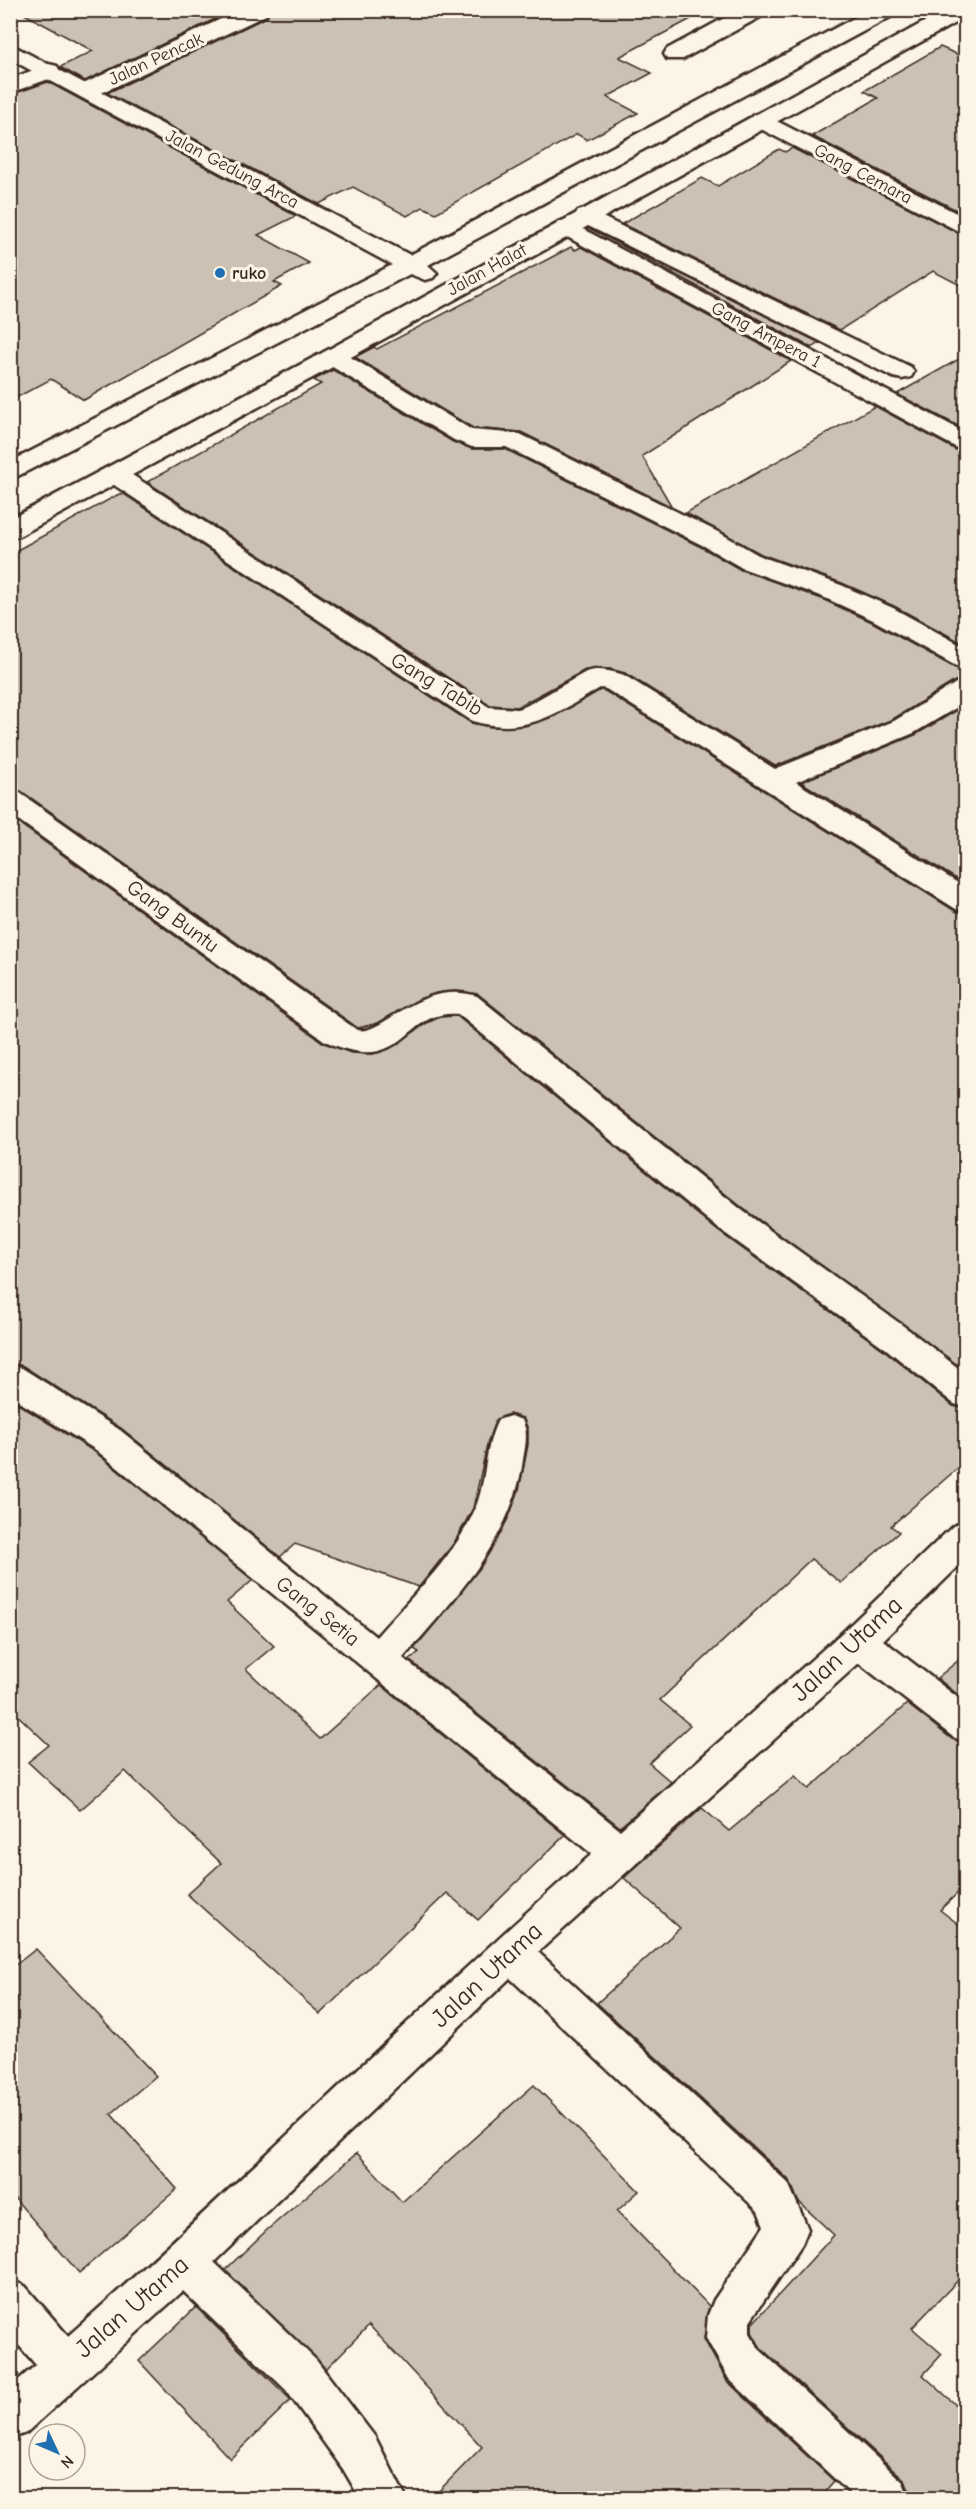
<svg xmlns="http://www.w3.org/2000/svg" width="976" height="2509" viewBox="0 0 976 2509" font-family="'Comic Neue',sans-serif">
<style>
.building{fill:#ccc2b3;stroke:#3b2a1e;stroke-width:1.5}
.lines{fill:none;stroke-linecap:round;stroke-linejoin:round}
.lane-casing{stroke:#3b2a1e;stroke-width:5}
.street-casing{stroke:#3b2a1e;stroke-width:5}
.secondary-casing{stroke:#3b2a1e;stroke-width:5}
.lane{fill:#fcf5e5;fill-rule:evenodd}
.street{fill:#fcf5e5;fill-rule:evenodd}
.secondary{fill:#fcf5e5;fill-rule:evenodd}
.poi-dot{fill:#1f6fb2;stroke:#fcf5e5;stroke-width:2}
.labels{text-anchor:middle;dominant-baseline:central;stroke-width:6;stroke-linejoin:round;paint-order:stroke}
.far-street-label{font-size:18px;fill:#3b2a1e;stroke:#fcf5e5}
.far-poi-label{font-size:18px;font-weight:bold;fill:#3b2a1e;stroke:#fcf5e5;text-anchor:start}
.street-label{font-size:21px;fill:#3b2a1e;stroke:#fcf5e5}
.near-street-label{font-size:26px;fill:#3b2a1e;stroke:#fcf5e5}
</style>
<rect width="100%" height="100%" fill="#fcf5e5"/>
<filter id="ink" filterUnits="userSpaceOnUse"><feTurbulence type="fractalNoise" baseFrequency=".0167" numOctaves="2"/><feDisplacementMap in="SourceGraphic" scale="12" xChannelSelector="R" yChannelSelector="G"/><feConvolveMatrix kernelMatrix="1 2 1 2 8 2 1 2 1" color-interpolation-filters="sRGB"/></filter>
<g filter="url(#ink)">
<path class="building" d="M 17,10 L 234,10 L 85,81 L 60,67 L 93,51 Z
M 270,10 L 708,10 L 619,57 L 652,73 L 607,97 L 638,113 L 587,140 L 577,134 L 436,213 L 423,207 L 407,216 L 353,187 L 319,204 L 107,93 L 267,17 Z
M 940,47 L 966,58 L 966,215 L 812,136 L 878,98 L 864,91 Z
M 48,82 L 296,216 L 258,235 L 309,263 L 274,282 L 282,286 L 84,400 L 51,379 L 10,401 L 10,95 Z
M 792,148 L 966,237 L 966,288 L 933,271 L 840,330 L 622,224 L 702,178 L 718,186 L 779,149 L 785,152 Z
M 602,235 L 820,343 L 812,348 Z
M 571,247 L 575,250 L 581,247 L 791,361 L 642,456 L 672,507 L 521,432 L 473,428 L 355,357 L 374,347 L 377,349 Z
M 966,355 L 966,430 L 897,394 Z
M 333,370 L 453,442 L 472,449 L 505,449 L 703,548 L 741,570 L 822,599 L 872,622 L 955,668 L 966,671 L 966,678 L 955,681 L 893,719 L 775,766 L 625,673 L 610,669 L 585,670 L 517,707 L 490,705 L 147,482 L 321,384 L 314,380 Z
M 875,406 L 956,450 L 966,452 L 966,645 L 894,606 L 842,583 L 761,554 L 686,513 Z
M 119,494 L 124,494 L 471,723 L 491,727 L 525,726 L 555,716 L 600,690 L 605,691 L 955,911 L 966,914 L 966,1371 L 744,1209 L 478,994 L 456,991 L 436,993 L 419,999 L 378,1023 L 358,1028 L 21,791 L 10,789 L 10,554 Z
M 966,705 L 966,885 L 801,782 L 915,735 Z
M 10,817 L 324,1043 L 351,1053 L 373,1054 L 389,1049 L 427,1023 L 440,1017 L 457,1016 L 718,1231 L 884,1350 L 953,1406 L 966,1409 L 966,1461 L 891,1526 L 899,1532 L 841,1583 L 811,1559 L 660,1700 L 690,1725 L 649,1763 L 671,1782 L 620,1827 L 409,1660 L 419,1652 L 414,1649 L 480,1568 L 509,1517 L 519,1490 L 528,1445 L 528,1429 L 523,1418 L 509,1414 L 496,1419 L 488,1441 L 473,1508 L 454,1543 L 419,1587 L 295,1544 L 280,1557 L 121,1428 L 23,1366 L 10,1363 Z
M 10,1399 L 95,1452 L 253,1580 L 227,1602 L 274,1646 L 246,1669 L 320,1739 L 381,1685 L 565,1835 L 478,1920 L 447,1893 L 320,2014 L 187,1894 L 221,1863 L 125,1771 L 80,1810 L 28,1762 L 49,1745 L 10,1708 Z
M 966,1654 L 966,1701 L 937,1678 Z
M 907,1704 L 952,1739 L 966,1744 L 966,1885 L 940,1910 L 966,1930 L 966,2272 L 912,2328 L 942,2354 L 923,2375 L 966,2414 L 966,2499 L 919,2499 L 908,2488 L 905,2480 L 761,2348 L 752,2332 L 752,2324 L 834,2235 L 798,2201 L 790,2181 L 597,2003 L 680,1928 L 624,1878 L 702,1808 L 729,1831 L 795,1776 L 809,1789 Z
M 36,1949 L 156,2076 L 111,2114 L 177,2189 L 79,2273 L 10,2193 L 10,1969 Z
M 534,2085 L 639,2191 L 617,2211 L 709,2306 L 704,2339 L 727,2381 L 834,2481 L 818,2499 L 431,2499 L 482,2447 L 369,2325 L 326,2369 L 225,2270 L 267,2230 L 357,2153 L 402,2202 Z
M 196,2307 L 291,2400 L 230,2459 L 139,2361 Z"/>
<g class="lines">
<defs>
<path id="lane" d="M 739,10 L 766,10 L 764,15 L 683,59 L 667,59 L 664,54 L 667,49 Z
M 586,209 L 911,367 L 914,372 L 911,377 L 902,379 L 893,377 L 578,221 L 574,216 L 578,211 Z"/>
<path id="street" d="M 240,10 L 268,10 L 266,15 L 95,96 L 79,96 L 76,91 L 79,86 Z
M 49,64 L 57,66 L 60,71 L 57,76 L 10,93 L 10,79 Z
M 761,113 L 966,218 L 966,235 L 753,125 L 750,120 L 753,115 Z
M 566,220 L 966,433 L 966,450 L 957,448 L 558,232 L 554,227 L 558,222 Z
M 333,350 L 342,352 L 472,430 L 520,434 L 722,534 L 760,556 L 841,585 L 893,608 L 966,648 L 966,669 L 956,666 L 873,620 L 823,597 L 742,568 L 704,546 L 506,447 L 472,447 L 454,440 L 324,362 L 321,357 L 324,352 Z
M 114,466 L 123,469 L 489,707 L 517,709 L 526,706 L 586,672 C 599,668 611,671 624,675 L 775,769 L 894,721 L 956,683 L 966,680 L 966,702 L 914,733 L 796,782 L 966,888 L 966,912 L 956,909 L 606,689 L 600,688 C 556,714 526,736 472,721 L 105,479 L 101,474 L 105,469 Z
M 10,791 L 20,793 L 357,1030 C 384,1036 417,979 477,996 L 743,1211 L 909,1330 L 966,1374 L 966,1407 L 954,1404 L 885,1348 L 719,1229 L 458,1014 C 403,1008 406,1079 325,1041 L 10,814 Z
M 10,1365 L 22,1368 L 120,1430 L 376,1637 C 411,1597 454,1558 475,1509 C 487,1481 484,1447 498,1420 L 510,1416 L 522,1420 C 529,1433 525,1446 523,1460 C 512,1540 454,1599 403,1658 L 620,1830 L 845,1630 L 953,1526 L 966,1521 L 966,1559 L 883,1640 L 966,1704 L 966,1742 L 953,1737 L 859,1663 L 538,1952 L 788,2183 L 808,2229 L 802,2244 L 750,2321 L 750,2333 L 759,2349 L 903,2482 L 909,2498 L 855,2498 L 729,2379 L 706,2338 L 708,2315 L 714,2300 L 764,2226 L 758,2211 L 510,1978 L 214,2262 L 316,2360 L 375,2437 L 406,2498 L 360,2498 L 343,2469 L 286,2390 L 183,2291 L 26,2433 L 10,2439 L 10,2387 L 36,2365 L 10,2335 L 10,2280 L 25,2286 L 68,2336 C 246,2179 414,2011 592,1854 L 96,1450 L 10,1396 Z"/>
<path id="secondary" d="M 869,10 L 896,10 L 894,15 L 428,265 L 437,273 L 433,278 L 425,280 L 410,274 L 10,480 L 10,462 L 392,265 L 10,59 L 10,44 L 410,255 Z
M 946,10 L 966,10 L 966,17 L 342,362 L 19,536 L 10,538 L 10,519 L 324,352 Z"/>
</defs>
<use href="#lane" class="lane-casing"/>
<use href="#street" class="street-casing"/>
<use href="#secondary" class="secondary-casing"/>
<use href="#lane" class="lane"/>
<use href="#street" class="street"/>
<use href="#secondary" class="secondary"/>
</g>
</g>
<circle class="poi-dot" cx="220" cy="273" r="6"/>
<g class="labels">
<g class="far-street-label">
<text transform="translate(156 59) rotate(-25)">Jalan Pencak</text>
<text transform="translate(232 169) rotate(28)">Jalan Gedung Arca</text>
<text transform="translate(863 174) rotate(28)">Gang Cemara</text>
<text transform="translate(487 270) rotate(-29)">Jalan Halat</text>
<text transform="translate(766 335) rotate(28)">Gang Ampera 1</text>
</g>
<g class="far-poi-label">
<text x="232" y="273">ruko</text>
</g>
<g class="street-label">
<text transform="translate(437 684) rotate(31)">Gang Tabib</text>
<text transform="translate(173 916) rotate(36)">Gang Buntu</text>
<text transform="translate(318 1611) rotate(38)">Gang Setia</text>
</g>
<g class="near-street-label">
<text transform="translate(847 1649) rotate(-43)">Jalan Utama</text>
<text transform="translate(487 1975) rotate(-43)">Jalan Utama</text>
<text transform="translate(132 2307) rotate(-41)">Jalan Utama</text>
</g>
</g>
<rect width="976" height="2509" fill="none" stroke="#fcf5e5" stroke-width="36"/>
<rect x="18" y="18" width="940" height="2473" fill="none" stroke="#3b2a1e" stroke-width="2" filter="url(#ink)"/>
<g transform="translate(57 2452) rotate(134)"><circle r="28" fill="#fcf5e5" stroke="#afa495" stroke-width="1.5"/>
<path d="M0-4.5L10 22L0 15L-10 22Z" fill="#1f6fb2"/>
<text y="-9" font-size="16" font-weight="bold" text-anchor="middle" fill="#3b2a1e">N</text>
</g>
</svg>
